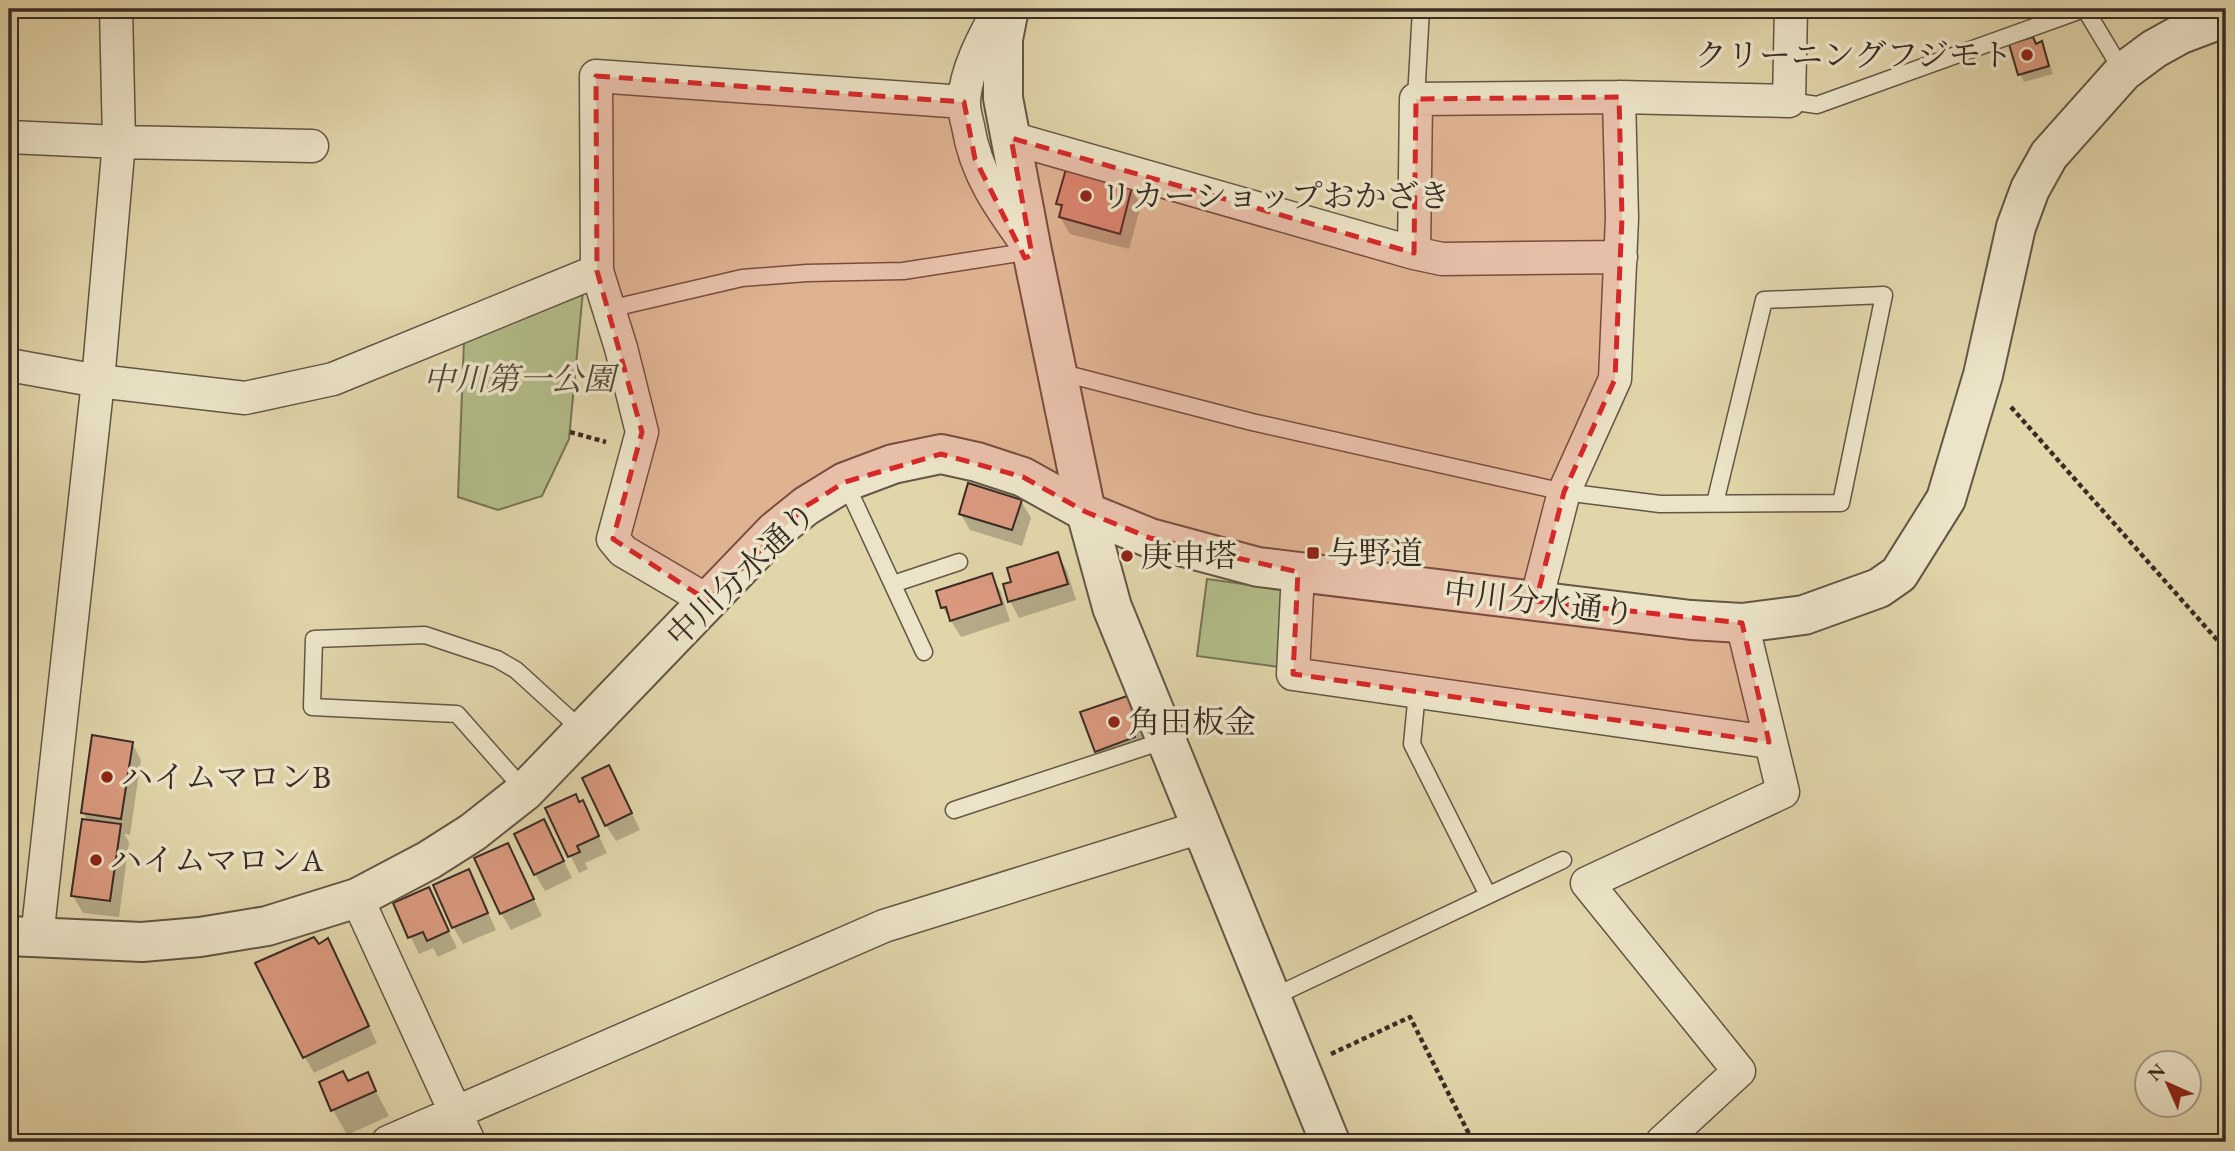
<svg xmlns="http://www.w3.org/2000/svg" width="2235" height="1151" viewBox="0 0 2235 1151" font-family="'EB Garamond','Noto Serif JP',serif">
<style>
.green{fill:#b2bd89;stroke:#767457;stroke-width:2}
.shadow{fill:#0003}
.building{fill:#da997e;stroke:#392c25;stroke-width:2}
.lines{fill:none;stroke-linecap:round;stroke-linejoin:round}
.service-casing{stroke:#635646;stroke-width:19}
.minor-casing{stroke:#635646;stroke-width:35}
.tertiary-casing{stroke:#635646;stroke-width:42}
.path{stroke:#392c25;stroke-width:4.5;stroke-dasharray:5 3.5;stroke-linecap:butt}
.service{stroke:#ece4c8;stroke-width:16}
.minor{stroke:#ece4c8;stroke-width:32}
.tertiary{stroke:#ece4c8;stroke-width:38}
.marked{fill:#d62828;fill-opacity:0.2;stroke:#d62828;stroke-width:5;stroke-dasharray:14 9;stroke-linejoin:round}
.poi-dot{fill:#8f2418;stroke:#ece4c8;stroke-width:2.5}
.labels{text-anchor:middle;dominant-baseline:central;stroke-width:7;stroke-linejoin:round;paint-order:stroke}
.poi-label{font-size:32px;fill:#392c25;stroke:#ece4c8;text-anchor:start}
.park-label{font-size:32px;font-style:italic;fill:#514939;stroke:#ece4c8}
.street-label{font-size:32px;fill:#392c25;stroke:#ece4c8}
</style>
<rect width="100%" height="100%" fill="#e1d5aa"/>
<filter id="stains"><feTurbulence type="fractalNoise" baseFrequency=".00286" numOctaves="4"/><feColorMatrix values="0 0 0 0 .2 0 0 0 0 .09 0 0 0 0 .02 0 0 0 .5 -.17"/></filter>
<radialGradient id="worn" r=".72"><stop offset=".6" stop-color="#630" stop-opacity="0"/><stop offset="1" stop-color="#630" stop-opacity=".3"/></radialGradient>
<path class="green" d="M 583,291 L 569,439 L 542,496 L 498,510 L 458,497 L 464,340 Z
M 1207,579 L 1286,590 L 1279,667 L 1197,656 Z"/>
<path class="shadow" d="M 2042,43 L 2053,74 L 2024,82 L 2020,74 L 2036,46 Z
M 1131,188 L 1141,205 L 1129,249 L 1070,234 L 1060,217 L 1062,211 L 1058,203 Z
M 1021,501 L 1031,518 L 1022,546 L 970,530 L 960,513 Z
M 1058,555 L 1067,571 L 1076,600 L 1019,618 L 1010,601 L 1013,583 Z
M 991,575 L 1001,592 L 1010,621 L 961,637 L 943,608 Z
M 1126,698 L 1136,715 L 1146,743 L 1143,754 L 1106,768 L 1097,752 L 1083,714 Z
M 132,743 L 141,760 L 130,835 L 124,834 L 129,842 L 119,917 L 83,913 L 73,896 L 88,822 L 83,812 Z
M 618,784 L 640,830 L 616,841 L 606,825 Z
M 582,802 L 607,853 L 585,863 L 588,869 L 579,873 L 548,809 Z
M 552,837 L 572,878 L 545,891 L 535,874 Z
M 516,862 L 542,916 L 511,930 L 501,913 Z
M 469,871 L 496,930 L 463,944 L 453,927 Z
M 428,889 L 457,948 L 438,957 L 433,948 L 419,954 L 395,904 Z
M 328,941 L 377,1043 L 314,1073 L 305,1057 L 318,946 Z
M 367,1074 L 389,1116 L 347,1135 L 333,1110 L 348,1083 Z"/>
<path class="building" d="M 2033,37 L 2036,44 L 2042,41 L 2049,66 L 2018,75 L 2009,44 Z
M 1066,169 L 1132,187 L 1120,234 L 1059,217 L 1062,205 L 1056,204 Z
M 968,483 L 1022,500 L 1012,530 L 959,514 Z
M 1058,552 L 1068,584 L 1008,602 L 1003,584 L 1011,582 L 1007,568 Z
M 992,573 L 1002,604 L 950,621 L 946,607 L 941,608 L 936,591 Z
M 1127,696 L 1138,726 L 1132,728 L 1135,737 L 1095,752 L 1080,712 Z
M 92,735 L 133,742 L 121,819 L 81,813 Z
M 609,765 L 632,813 L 605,826 L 582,778 Z
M 576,794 L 579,802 L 583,800 L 599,836 L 577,846 L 580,852 L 568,857 L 545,808 Z
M 82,819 L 121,824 L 110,901 L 71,896 Z
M 544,819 L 564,861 L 534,875 L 514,834 Z
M 508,843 L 534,899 L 500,914 L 474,858 Z
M 469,869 L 488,913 L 452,928 L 433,885 Z
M 429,887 L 449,931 L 427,941 L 423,932 L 408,938 L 393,903 Z
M 314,937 L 319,944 L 328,938 L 369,1026 L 303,1058 L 255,963 Z
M 343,1071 L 348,1081 L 368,1072 L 376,1091 L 331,1111 L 319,1082 Z"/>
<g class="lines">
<defs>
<path id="service" d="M 2085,9 L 2123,72
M 1416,99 L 1421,9
M 1789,101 L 1817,105 L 2084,9
M 609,309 L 742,278 L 807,273 L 903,271 L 1032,251
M 1059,372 L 1252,422 L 1564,492 L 1660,504 L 1841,503 L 1884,295 L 1764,300 L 1715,503
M 845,482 L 924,652
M 893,584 L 959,562
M 1417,692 L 1412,744 L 1488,895
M 525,791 L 457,714 L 312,707 L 314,639 L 425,635 L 497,659 L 516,670 L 584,732
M 954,810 L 1166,740
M 1271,998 L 1563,860"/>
<path id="minor" d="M 999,9 C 984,37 967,67 964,99 C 963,108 966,117 968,126 C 976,176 1002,210 1031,250
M 9,137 L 119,142 L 312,146
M 1011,138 L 1414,253 L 1416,99 L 1619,97 L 1789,101 L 1791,9
M 1414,253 L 1442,259 L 1621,257
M 9,365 L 98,381 L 245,398 L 333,379 L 597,271
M 1298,572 L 1293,674 L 1769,742
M 708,601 L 623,551 L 613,539 L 642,432 L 621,348 L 597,271 L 596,76 L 964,102
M 1536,601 L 1564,492 L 1615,379 L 1622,218 L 1619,97
M 357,898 L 469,1142
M 37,938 L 98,381 L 119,142 L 116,9
M 388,1142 L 884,926 L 1201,827
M 1662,1142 L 1739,1071 L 1587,883 L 1783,792 L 1742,623"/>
<path id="tertiary" d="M 1009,9 L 1003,39 L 1003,98 L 1032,251 L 1086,512 L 1112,607 L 1330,1142
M 9,936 L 142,942 L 200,937 L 267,926 L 357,898 L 429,860 L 473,832 L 525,791 L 775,531 L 806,506 L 845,482 L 893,464 L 941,454 L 977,462 L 1023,477 L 1086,512 L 1150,538 L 1258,567 L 1691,620 L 1742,623 L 1804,615 L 1879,588 L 1899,574 L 1946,499 L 1983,375 L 2016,227 L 2030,189 L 2049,155 L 2123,72 L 2154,49 L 2181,34 L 2226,17"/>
</defs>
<use href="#service" class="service-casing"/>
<use href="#minor" class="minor-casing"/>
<use href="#tertiary" class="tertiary-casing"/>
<path class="path" d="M 2011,407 L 2226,650
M 570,432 L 606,442
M 1331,1054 L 1410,1017 L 1473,1142"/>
<use href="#service" class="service"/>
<use href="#minor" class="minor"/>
<use href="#tertiary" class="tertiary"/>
</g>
<path class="marked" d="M 596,76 L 964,102 L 975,159 L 1025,258 L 1032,255 L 1011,138 L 1414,253 L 1416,99 L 1619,97 L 1622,218 L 1615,379 L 1564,492 L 1536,601 L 1742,623 L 1769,742 L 1293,674 L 1298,572 L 1150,538 L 1086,512 L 1023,477 L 941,454 L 845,482 L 806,506 L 708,601 L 613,539 L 642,432 L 597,271 Z"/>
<g class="poi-dot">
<circle cx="2027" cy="55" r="7"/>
<circle cx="1086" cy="196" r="7"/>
<rect x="1306" y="546" width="14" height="14" rx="3.5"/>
<circle cx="1127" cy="556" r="7"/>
<circle cx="1114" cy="722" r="7"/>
<circle cx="107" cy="777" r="7"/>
<circle cx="96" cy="860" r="7"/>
</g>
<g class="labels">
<g class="poi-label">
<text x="2013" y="55" text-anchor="end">クリーニングフジモト</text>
<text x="1100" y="196">リカーショップおかざき</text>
<text x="1327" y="553">与野道</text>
<text x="1141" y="556">庚申塔</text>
<text x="1128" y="722">角田板金</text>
<text x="121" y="777">ハイムマロンB</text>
<text x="110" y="860">ハイムマロンA</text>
</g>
<g class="park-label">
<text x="519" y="379">中川第一公園</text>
</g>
<g class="street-label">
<text transform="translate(741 574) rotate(-44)">中川分水通り</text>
<text transform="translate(1539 602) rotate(7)">中川分水通り</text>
</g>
</g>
<rect width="2235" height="1151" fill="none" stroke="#e1d5aa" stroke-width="35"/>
<rect x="10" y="10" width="2214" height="1130" fill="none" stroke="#392c25" stroke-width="3.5"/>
<rect x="18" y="18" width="2200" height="1116" fill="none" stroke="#392c25" stroke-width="2"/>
<g transform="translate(2168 1084) rotate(315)"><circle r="33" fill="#ece4c8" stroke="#a49a87" stroke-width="2"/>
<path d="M0-5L12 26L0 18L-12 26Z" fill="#8f2418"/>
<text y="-10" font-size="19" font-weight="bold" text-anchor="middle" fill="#392c25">N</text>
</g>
<rect width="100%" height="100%" filter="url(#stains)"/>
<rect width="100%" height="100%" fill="url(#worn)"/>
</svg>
